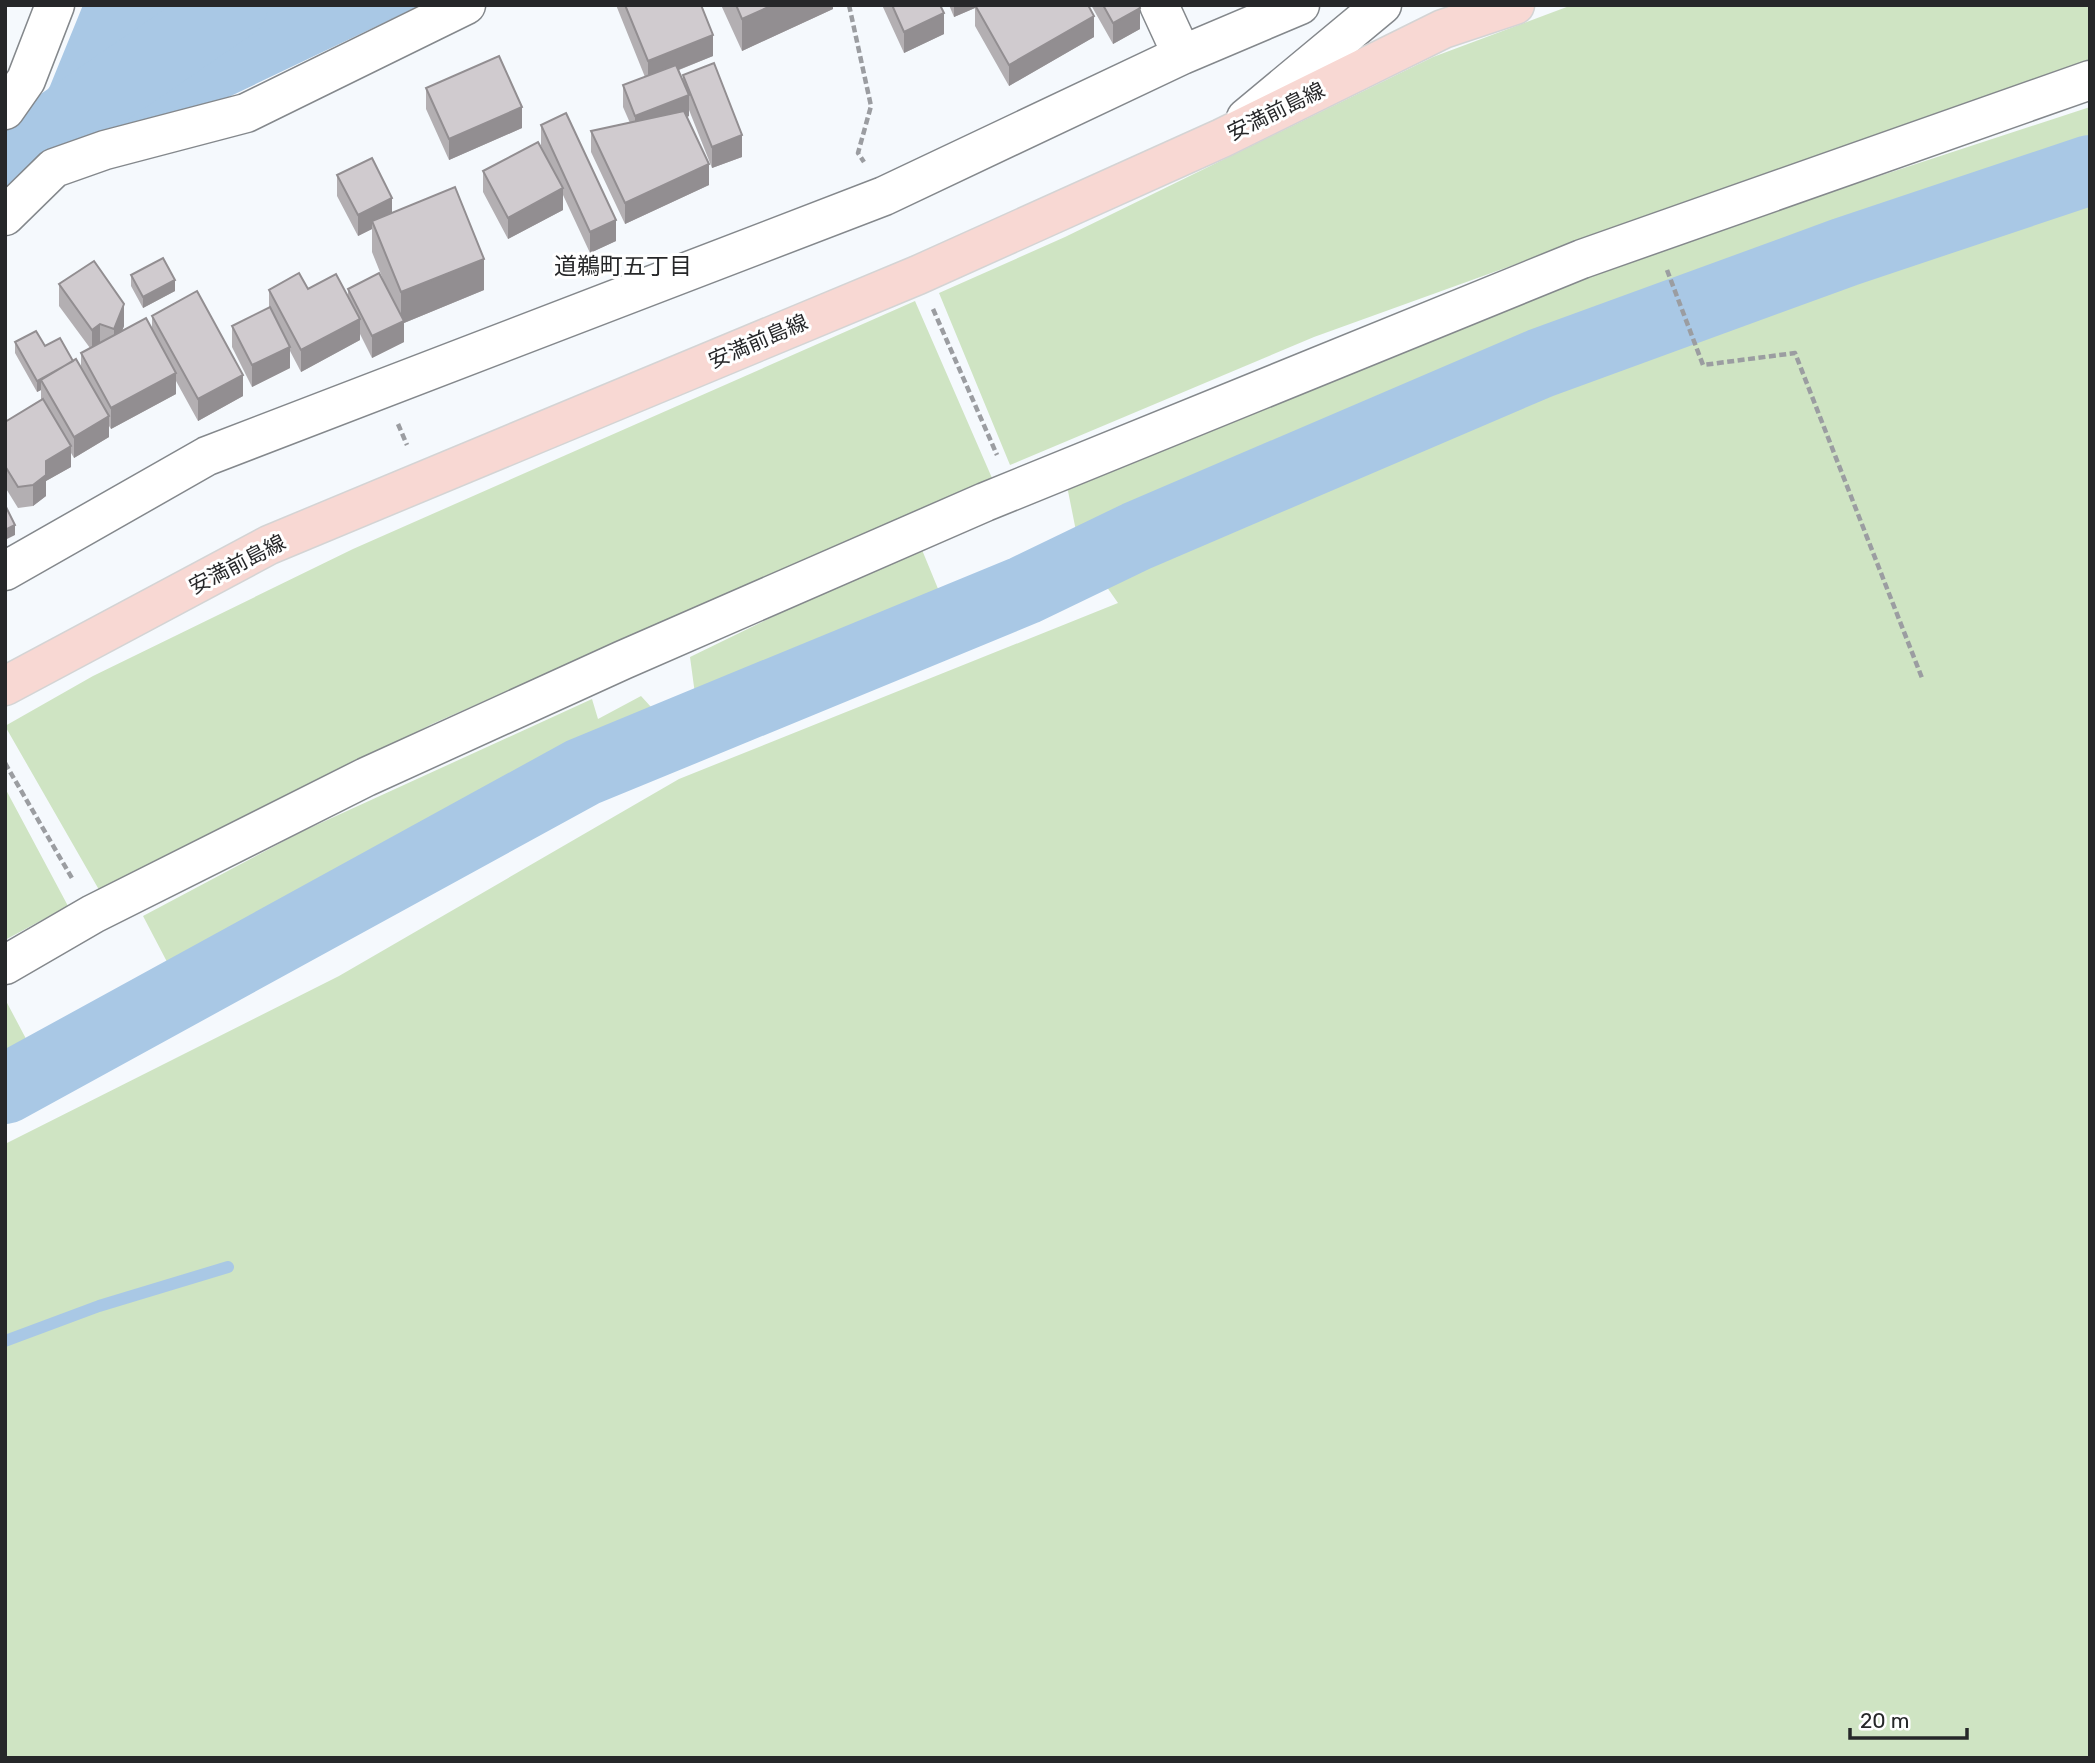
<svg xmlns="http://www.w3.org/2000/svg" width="2095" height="1763" viewBox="0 0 2095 1763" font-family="Rubik,'Noto Sans JP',sans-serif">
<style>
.green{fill:#cfe4c3}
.water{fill:#a9c8e5}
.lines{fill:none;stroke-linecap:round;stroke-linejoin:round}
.stream{stroke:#a9c8e5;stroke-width:12}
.river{stroke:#a9c8e5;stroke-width:70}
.minor-casing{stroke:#84888c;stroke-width:41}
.major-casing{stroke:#d4d4d4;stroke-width:41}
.path{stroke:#9b9da1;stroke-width:4.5;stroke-dasharray:7 3.5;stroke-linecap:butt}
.minor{stroke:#fff;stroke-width:38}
.major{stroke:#f8d8d3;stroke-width:38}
.wall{fill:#b3afb2}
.shaded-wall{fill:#928e91}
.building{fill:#d0cbcf;stroke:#928e91;stroke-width:2}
.labels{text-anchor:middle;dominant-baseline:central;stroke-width:6;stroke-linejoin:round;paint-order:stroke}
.street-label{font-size:21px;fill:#262729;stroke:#fff}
.neighbourhood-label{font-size:23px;fill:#262729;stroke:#fff}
</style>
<rect width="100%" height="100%" fill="#f5f9fd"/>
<path class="green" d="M 1572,5 L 2090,5 L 2090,73 L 1758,177 L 1314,337 L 1010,465 L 939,293 L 1065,237 L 1433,57 Z
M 2090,107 L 2090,160 L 1765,267 L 1476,383 L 1080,551 L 1066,481 L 1538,288 Z
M 2090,197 L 2090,1758 L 5,1758 L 5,1144 L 339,976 L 679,779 L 1118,603 L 1102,580 L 1461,420 L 1812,291 Z
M 915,301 L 992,478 L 432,724 L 102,895 L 5,726 L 93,676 L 353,549 Z
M 920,545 L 948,613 L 697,709 L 690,657 Z
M 641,696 L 662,719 L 581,760 L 176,979 L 143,916 L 301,832 L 592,699 L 598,719 Z
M 5,788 L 68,906 L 5,940 Z
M 5,999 L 33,1052 L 5,1069 Z"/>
<path class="water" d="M 83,5 L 421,5 L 214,104 L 46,150 L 22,133 L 50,86 Z"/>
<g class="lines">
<path class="stream" d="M 5,143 L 26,111
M 5,1341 L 99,1306 L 228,1267"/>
<path class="river" d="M 5,176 L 40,137 L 233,5
M 5,1089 L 583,772 L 1025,590 L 1137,536 L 1541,363 L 1845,252 L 2090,170"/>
<defs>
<path id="minor" d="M 1159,5 L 1182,55
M 5,110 L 26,80 L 55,5
M 1246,118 L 1382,5
M 5,216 L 54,168 L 105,150 L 246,113 L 466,5
M 5,571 L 207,456 L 884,196 L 1182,55 L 1300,5
M 5,965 L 93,914 L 366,777 L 623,660 L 985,502 L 1582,259 L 2090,80"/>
<path id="major" d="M 5,686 L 269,545 L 918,275 L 1222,138 L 1443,29 L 1515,5"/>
</defs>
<use href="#minor" class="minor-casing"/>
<use href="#major" class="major-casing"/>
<path class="path" d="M 849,5 L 871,106 L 858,153 L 864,162
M 1667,270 L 1703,365 L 1795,353 L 1922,678
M 933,309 L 997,455
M 398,424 L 407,445
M 5,763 L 73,880"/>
<use href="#minor" class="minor"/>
<use href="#major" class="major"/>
</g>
<path class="wall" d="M 616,5 L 701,5 L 713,56 L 679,70 L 683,81 L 683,75 L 742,157 L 712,168 L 689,110 L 689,116 L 687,117 L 709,185 L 625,224 L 591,152 L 591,131 L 630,123 L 623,107 L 623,85 L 645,77 Z
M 721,5 L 833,5 L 833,9 L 742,51 Z
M 882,5 L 940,5 L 944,34 L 904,53 Z
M 949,5 L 1088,5 L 1094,37 L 1009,86 L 975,26 L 975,8 L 954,17 Z
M 1091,5 L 1139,5 L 1140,29 L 1113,44 Z
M 426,88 L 522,128 L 449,160 L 426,109 Z
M 541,125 L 616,241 L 590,253 L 563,195 L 563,210 L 508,239 L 483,192 L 483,171 L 544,153 L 541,146 Z
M 337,175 L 392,212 L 484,290 L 404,323 L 404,342 L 372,358 L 360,334 L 360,340 L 301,372 L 290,351 L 290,368 L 252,387 L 232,347 L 232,326 L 269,308 L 269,290 L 308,289 L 348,296 L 348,289 L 386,287 L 372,252 L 372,229 L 358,236 L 337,196 Z
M 131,275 L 175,291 L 143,308 L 131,286 Z
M 59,284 L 124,326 L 122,331 L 152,328 L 152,316 L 243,396 L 198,421 L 176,381 L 176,394 L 111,429 L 109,426 L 109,437 L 74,458 L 71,453 L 71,467 L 46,481 L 46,496 L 33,506 L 18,508 L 5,487 L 5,422 L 41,400 L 41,390 L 37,392 L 15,353 L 15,342 L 45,346 L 73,361 L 81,368 L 81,353 L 90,348 L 59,306 Z"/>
<path class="shaded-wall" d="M 773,5 L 833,5 L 833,9 L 742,51 L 742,19 Z
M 954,5 L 975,5 L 975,8 L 954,17 Z
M 1140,8 L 1140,29 L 1113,44 L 1113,23 Z
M 944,13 L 944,34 L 904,53 L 904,32 Z
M 1094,16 L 1094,37 L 1009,86 L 1009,65 Z
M 713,35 L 713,56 L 648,82 L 648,61 Z
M 689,95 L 689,116 L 635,137 L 635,116 Z
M 522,107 L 522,128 L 449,160 L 449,139 Z
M 742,135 L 742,157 L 712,168 L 712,147 Z
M 709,164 L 709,185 L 625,224 L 625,203 Z
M 563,188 L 563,210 L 508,239 L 508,218 Z
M 392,198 L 392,220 L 372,221 L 372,229 L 358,236 L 358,215 Z
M 616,220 L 616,241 L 590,253 L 590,232 Z
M 484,259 L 484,290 L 404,323 L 404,342 L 372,358 L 372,336 L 401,322 L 401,292 Z
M 175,280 L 175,291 L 143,308 L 143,297 Z
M 124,304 L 124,326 L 114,351 L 114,329 Z
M 360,319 L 360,340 L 301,372 L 301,350 Z
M 100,324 L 100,345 L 92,351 L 92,330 Z
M 290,347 L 290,368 L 252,387 L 252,365 Z
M 73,361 L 41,380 L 41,390 L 37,392 L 37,381 Z
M 176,373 L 176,394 L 111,429 L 111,408 Z
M 243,375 L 243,396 L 198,421 L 198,399 Z
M 109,416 L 109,437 L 74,458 L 74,437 Z
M 71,446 L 71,467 L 46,481 L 46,496 L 33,506 L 33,485 L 46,461 Z
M 15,525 L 15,535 L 5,540 L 5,530 Z"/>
<path class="building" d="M 625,5 L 701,5 L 713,35 L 648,61 Z
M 736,5 L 773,5 L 742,19 Z
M 892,5 L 940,5 L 944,13 L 904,32 Z
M 975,5 L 1088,5 L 1094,16 L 1009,65 Z
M 1103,5 L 1139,5 L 1140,8 L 1113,23 Z
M 499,56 L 522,107 L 449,139 L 426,88 Z
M 714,63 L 742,135 L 712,147 L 683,75 Z
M 676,65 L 689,95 L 635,116 L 623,85 Z
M 684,111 L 709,164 L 625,203 L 591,131 Z
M 566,113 L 616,220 L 590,232 L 541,125 Z
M 538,142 L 563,188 L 508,218 L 483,171 Z
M 372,158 L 392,198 L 358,215 L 337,175 Z
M 455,187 L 484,259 L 401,292 L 372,221 Z
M 163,258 L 175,280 L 143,297 L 131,275 Z
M 94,261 L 124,304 L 114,329 L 100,324 L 92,330 L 59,284 Z
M 299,273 L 308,289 L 336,274 L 360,319 L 301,350 L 269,290 Z
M 379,273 L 404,321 L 372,336 L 348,289 Z
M 197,291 L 243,375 L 198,399 L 152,316 Z
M 270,307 L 290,347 L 252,365 L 232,326 Z
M 146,318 L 176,373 L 111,408 L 81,353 Z
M 36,331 L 45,346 L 60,338 L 73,361 L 37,381 L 15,342 Z
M 76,359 L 109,416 L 74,437 L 41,380 Z
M 43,399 L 71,446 L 46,461 L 46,475 L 33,485 L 18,487 L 5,466 L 5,422 Z
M 5,505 L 15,525 L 5,530 Z"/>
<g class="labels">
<g class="street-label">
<text transform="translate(1276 111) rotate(-26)">安満前島線</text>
<text transform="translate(758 341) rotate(-23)">安満前島線</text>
<text transform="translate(237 564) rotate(-27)">安満前島線</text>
</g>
<g class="neighbourhood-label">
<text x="623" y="266">道鵜町五丁目</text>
</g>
</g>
<rect width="2095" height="1763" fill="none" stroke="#262729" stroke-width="14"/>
<path d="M1850 1728v10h117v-10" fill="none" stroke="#262729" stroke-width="3.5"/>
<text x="1860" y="1728" font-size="21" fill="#262729" stroke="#ffffff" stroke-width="5" paint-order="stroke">20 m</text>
</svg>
